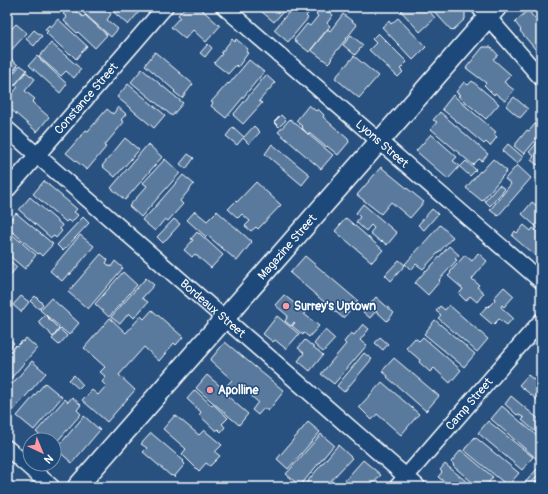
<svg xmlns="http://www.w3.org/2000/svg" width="548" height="494" viewBox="0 0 548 494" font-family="Pangolin,sans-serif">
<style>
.building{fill:#5a7a9d;stroke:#fff}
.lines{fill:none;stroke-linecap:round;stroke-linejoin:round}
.minor-casing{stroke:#fff;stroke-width:18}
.tertiary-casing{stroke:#fff;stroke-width:22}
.minor{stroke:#1f4a7a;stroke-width:15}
.tertiary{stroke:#1f4a7a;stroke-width:19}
.poi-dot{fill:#ff9aa2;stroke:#1f4a7a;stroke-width:1.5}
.labels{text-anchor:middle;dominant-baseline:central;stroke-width:3;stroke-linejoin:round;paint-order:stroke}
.street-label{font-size:12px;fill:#fff;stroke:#1f4a7a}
.poi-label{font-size:12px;font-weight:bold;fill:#fff;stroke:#1f4a7a;text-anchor:start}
</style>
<rect width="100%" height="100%" fill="#28517f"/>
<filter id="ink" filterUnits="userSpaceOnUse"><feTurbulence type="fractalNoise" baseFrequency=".025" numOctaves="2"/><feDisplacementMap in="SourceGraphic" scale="8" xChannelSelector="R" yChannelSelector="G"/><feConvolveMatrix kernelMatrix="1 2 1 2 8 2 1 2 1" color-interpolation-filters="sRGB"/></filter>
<g filter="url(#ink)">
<path class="building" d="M 70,7 L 72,7 L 83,17 L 85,15 L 107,35 L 95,48 L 78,32 L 77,33 L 64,21 L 67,17 L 63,14 Z
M 81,7 L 103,7 L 111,14 L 107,20 L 118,29 L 111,37 L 79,9 Z
M 108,7 L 133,7 L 139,12 L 128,25 Z
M 185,7 L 199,7 L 220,26 L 206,42 L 193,30 L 185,39 L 171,27 L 180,17 L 178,15 Z
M 264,7 L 287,7 L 274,22 L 261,11 Z
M 293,7 L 310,7 L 312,9 L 306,16 L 308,18 L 288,42 L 274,30 Z
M 321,7 L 323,7 L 333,15 L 327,23 L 330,26 L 309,52 L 294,40 L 307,24 L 310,26 L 318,16 L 316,14 Z
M 363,7 L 373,7 L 370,11 Z
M 405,7 L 426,7 L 435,18 L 420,32 L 401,11 Z
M 430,7 L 463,7 L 465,9 L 465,19 L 452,31 Z
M 528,10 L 534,18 L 536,17 L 541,22 L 541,56 L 520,31 L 521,30 L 515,22 Z
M 343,14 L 357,25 L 331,58 L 332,59 L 328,63 L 311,50 L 328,29 L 330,31 Z
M 398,18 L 426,47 L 413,60 L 382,27 L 389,21 L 391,24 Z
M 58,19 L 87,46 L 76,59 L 70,53 L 69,54 L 46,33 L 48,31 L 45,29 L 49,25 L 51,27 Z
M 16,24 L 27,33 L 7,55 L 7,34 Z
M 34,30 L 42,36 L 34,46 L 26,39 Z
M 378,33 L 407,62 L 400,69 L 403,72 L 398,77 L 369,50 L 376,43 L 372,39 Z
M 351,35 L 363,45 L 355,55 L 343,45 Z
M 232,39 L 235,42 L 236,39 L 248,49 L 246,52 L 248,53 L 238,67 L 236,65 L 228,74 L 214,63 L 222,54 L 221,53 Z
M 51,43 L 81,69 L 74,78 L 66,71 L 61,76 L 39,57 Z
M 208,44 L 212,48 L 205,57 L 200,53 Z
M 483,47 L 491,47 L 498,55 L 493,59 L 511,75 L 504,82 L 514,90 L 505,101 L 495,93 L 494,95 L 484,85 L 486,83 L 466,68 Z
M 155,52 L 193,84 L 182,98 L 174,92 L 175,91 L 145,65 Z
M 37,56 L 67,84 L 60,93 L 29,65 Z
M 354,56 L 378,76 L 359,98 L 335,78 Z
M 11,59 L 18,65 L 12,73 L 13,74 L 20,65 L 27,70 L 13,87 L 7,82 L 7,64 Z
M 249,60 L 264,72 L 226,118 L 211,106 L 213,103 L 211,102 L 228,83 L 229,84 Z
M 142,69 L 183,103 L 172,116 L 131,82 Z
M 26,72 L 35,79 L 25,91 L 35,99 L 32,102 L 49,117 L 37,132 L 7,106 L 7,100 L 18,87 L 15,85 Z
M 266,75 L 275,83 L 259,101 L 262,103 L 243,124 L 233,115 Z
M 472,81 L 499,104 L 486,119 L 458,96 L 460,95 L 456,92 L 464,82 L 468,85 Z
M 128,84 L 165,115 L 154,128 L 117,97 Z
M 453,95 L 496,132 L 494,134 L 497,137 L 490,146 L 486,142 L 484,144 L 442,109 Z
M 514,97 L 528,109 L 520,118 L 506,106 Z
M 309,105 L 316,111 L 318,109 L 324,115 L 323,117 L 348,139 L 349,142 L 338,155 L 327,146 L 326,147 L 309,133 L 308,134 L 302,128 L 303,127 L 296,121 Z
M 118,107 L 126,114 L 121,120 L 124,122 L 104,146 L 106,147 L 87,170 L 66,153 L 86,130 L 88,131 L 107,109 L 113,114 Z
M 440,112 L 488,154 L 482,161 L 479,159 L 473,165 L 431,129 L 437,122 L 433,120 Z
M 281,115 L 286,120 L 279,127 L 274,122 Z
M 541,117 L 541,134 L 524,154 L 514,146 L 527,130 L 529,131 Z
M 290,119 L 333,155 L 321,169 L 278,132 Z
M 254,126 L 260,132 L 249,144 L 243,138 L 237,145 L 226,136 L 233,127 L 244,137 Z
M 431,134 L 457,157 L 453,161 L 460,166 L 448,179 L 416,151 Z
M 125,138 L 139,150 L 115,177 L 102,166 Z
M 541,138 L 541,163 L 540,162 L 537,165 L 531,160 L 534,156 L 529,152 Z
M 148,144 L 162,157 L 125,200 L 111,188 Z
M 272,144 L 310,175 L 302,185 L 265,154 Z
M 508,144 L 523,157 L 517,164 L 502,151 Z
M 188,154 L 194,158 L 186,169 L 180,164 Z
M 165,159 L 180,173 L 141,217 L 129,206 L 147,186 L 143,183 Z
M 493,159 L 507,171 L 482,201 L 466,188 L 480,171 L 481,172 Z
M 466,161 L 476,170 L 470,176 L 460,167 Z
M 517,165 L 531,178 L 498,216 L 490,210 L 511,184 L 505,179 Z
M 381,167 L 424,202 L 410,218 L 391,202 L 381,214 L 357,195 Z
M 183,175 L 194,184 L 180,201 L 183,204 L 168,221 L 165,219 L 155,231 L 142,220 L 146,215 L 147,216 Z
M 44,181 L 77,209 L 74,212 L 78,215 L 71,223 L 68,220 L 66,222 L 33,194 Z
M 256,182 L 281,205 L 258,229 L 256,227 L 251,231 L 245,226 L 250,221 L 242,214 L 238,218 L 228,209 L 236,201 L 237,202 Z
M 499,185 L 505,189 L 490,206 L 485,201 Z
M 30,197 L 62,225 L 60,229 L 62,231 L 56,238 L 54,236 L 51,238 L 19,210 Z
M 532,202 L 541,209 L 541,231 L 522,214 Z
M 363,204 L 397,233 L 387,245 L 382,241 L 381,242 L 370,233 L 374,228 L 371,225 L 366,231 L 356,222 L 360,217 L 356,213 Z
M 432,209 L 438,214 L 424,230 L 418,225 Z
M 195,211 L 207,221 L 217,211 L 252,242 L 237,261 L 207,235 L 206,237 L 187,220 Z
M 16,213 L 53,244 L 42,256 L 39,253 L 38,254 L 7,227 L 7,224 Z
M 83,217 L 89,223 L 63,251 L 57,245 Z
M 346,218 L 383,250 L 372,262 L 335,231 Z
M 174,219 L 180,224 L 163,243 L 157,237 Z
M 440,225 L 453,237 L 423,269 L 416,264 L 411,270 L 405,264 Z
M 524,225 L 531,231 L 533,228 L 541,235 L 541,268 L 536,263 L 539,259 L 512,236 L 515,231 L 517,233 Z
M 7,230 L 36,255 L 25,269 L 7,254 Z
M 197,232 L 199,234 L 199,233 L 223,255 L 211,268 L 195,254 L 192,257 L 184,250 L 193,240 L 191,239 Z
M 80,235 L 94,246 L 70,275 L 69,273 L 62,281 L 50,271 Z
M 449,246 L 459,255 L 455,259 L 457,260 L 439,280 L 440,281 L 428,295 L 415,283 L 426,270 L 427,271 Z
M 478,253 L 487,261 L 472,279 L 479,285 L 477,287 L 484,293 L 477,302 L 470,296 L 466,301 L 459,294 L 463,289 L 448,276 L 451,273 L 450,272 L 465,255 L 472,261 Z
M 101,254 L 108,260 L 106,263 L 111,267 L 115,261 L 123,268 L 88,309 L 68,292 Z
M 305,256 L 358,301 L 343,318 L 290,273 Z
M 7,258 L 17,267 L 7,279 Z
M 399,260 L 405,265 L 391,281 L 385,275 Z
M 123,272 L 137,285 L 109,317 L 95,304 Z
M 146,278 L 154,285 L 142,298 L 148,302 L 134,318 L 129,313 L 120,324 L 111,317 Z
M 504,287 L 514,296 L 504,307 L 502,305 L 501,307 L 513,318 L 507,325 L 499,319 L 493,325 L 480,314 L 487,306 L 488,307 L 495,300 L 494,298 Z
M 284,295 L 305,312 L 304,314 L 319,326 L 309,337 L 304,333 L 303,335 L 292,326 L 295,323 L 294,322 L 291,326 L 285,321 L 288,316 L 275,305 Z
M 21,296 L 29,302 L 21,312 L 13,305 Z
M 35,296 L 43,304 L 39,309 L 30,301 Z
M 376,297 L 394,313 L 387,321 L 376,311 L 370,318 L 363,312 Z
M 51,298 L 79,323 L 69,335 L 40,310 Z
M 449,305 L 488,339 L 477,352 L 438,318 L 441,315 L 436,311 L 440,306 L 445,310 Z
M 152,310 L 183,337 L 176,345 L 174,343 L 159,361 L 144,347 L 119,375 L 135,390 L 107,422 L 82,400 L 92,390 L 98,395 L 106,386 L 102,382 L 106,377 L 100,372 L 105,367 L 84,348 L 110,318 L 126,333 L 141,316 L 144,319 Z
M 45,315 L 59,329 L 53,337 L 50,334 L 50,333 L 38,322 Z
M 277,316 L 299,334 L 286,349 L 275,340 L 273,342 L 263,334 Z
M 435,320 L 475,354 L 464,367 L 424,334 Z
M 363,324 L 369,329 L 360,340 L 367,345 L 334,384 L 321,374 L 346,344 L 344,342 L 351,333 L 354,335 Z
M 60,329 L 67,336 L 59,345 L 52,339 Z
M 325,330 L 335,339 L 323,352 L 314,344 Z
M 7,337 L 14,343 L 7,351 Z
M 380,337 L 388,344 L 383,350 L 375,343 Z
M 423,337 L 461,370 L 450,383 L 434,368 L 430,372 L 419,362 L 420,360 L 406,348 L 415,338 L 419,341 Z
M 26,338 L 37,348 L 7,383 L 7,355 L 16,345 L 17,346 L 22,341 L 23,342 Z
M 305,340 L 323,355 L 310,371 L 298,361 L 304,353 L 298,348 Z
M 225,342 L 284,391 L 268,411 L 264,408 L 258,415 L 252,410 L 258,402 L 241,387 L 236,393 L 227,385 L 232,380 L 210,360 Z
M 364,353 L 372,359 L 344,392 L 337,386 Z
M 394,358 L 439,396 L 426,411 L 387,377 L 388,376 L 382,371 Z
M 541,359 L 541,370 L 536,366 Z
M 32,361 L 46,373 L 11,413 L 9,410 L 7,412 L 7,390 Z
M 74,375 L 83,385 L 79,389 L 69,380 Z
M 207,375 L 226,391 L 224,393 L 248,414 L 239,425 L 196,388 Z
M 528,375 L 541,385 L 541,403 L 519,385 Z
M 382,382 L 419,414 L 401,435 L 377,414 L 372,420 L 359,407 Z
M 45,383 L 62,397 L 34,430 L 17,416 Z
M 195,390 L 212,406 L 213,404 L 228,418 L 222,424 L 225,427 L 221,432 L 218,429 L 216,431 L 199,415 L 201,412 L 187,399 Z
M 511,396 L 541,421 L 541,434 L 538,431 L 537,433 L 522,420 L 524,418 L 518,414 L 517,415 L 505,404 Z
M 72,397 L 81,405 L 77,410 L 81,414 L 54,445 L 54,440 L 45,440 L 36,432 L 65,399 L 68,402 Z
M 502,406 L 541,439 L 541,459 L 539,461 L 491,419 Z
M 175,415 L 199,435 L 204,430 L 222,445 L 215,452 L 220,456 L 210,466 L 206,463 L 199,471 L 182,454 L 186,449 L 163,429 Z
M 84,416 L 100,430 L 72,463 L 56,449 Z
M 488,421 L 533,457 L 522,470 L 478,433 Z
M 308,422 L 320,432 L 288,469 L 277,459 Z
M 151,433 L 184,461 L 183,462 L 185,464 L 174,477 L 172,475 L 171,476 L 143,452 L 147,448 L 141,444 Z
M 321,434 L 334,445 L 300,486 L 286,474 Z
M 475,437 L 519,473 L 508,486 L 464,450 Z
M 338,445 L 352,458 L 325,487 L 311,487 L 306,483 Z
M 461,450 L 493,477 L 485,487 L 478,487 L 453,466 L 454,465 L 451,462 Z
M 363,460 L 381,475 L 370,487 L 369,485 L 367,487 L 339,487 Z
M 445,464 L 473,487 L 451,487 L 438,477 L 442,472 L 440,470 Z
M 537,469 L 541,472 L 528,487 L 521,487 Z
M 537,480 L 541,483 L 541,487 L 531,487 Z"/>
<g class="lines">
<defs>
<g id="minor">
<path id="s1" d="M 224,7 L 541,281"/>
<path d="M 479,7 L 541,78"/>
<path id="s2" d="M 7,129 L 418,487"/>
<path id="s3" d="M 7,190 L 165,7"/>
<path d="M 7,448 L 52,487"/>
<path id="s4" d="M 397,487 L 541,321"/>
</g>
<g id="tertiary">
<path id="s5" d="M 77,487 L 497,7"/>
</g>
</defs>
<use href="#minor" class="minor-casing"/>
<use href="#tertiary" class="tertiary-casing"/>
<use href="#minor" class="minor"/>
<use href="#tertiary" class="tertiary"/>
</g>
</g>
<g class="poi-dot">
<circle cx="286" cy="306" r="4"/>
<circle cx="210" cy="390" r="4"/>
</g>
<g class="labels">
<g class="street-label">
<text stroke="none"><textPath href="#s3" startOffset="121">Constance Street</textPath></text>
<text stroke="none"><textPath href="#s1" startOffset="209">Lyons Street</textPath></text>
<text stroke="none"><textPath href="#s5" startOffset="319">Magazine Street</textPath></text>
<text stroke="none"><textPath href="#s2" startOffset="273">Bordeaux Street</textPath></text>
<text stroke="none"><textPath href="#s4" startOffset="110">Camp Street</textPath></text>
</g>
<g class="poi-label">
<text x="294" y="306">Surrey's Uptown</text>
<text x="218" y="390">Apolline</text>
</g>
</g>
<rect width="548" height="494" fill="none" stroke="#1f4a7a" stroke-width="24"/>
<rect x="12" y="12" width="524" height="470" fill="none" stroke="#fff" stroke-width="1.5" filter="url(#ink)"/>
<g transform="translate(42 452) rotate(136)"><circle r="19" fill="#1f4a7a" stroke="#7992af"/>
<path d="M0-3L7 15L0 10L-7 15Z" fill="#ff9aa2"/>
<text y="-6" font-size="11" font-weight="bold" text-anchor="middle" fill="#ffffff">N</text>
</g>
</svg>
